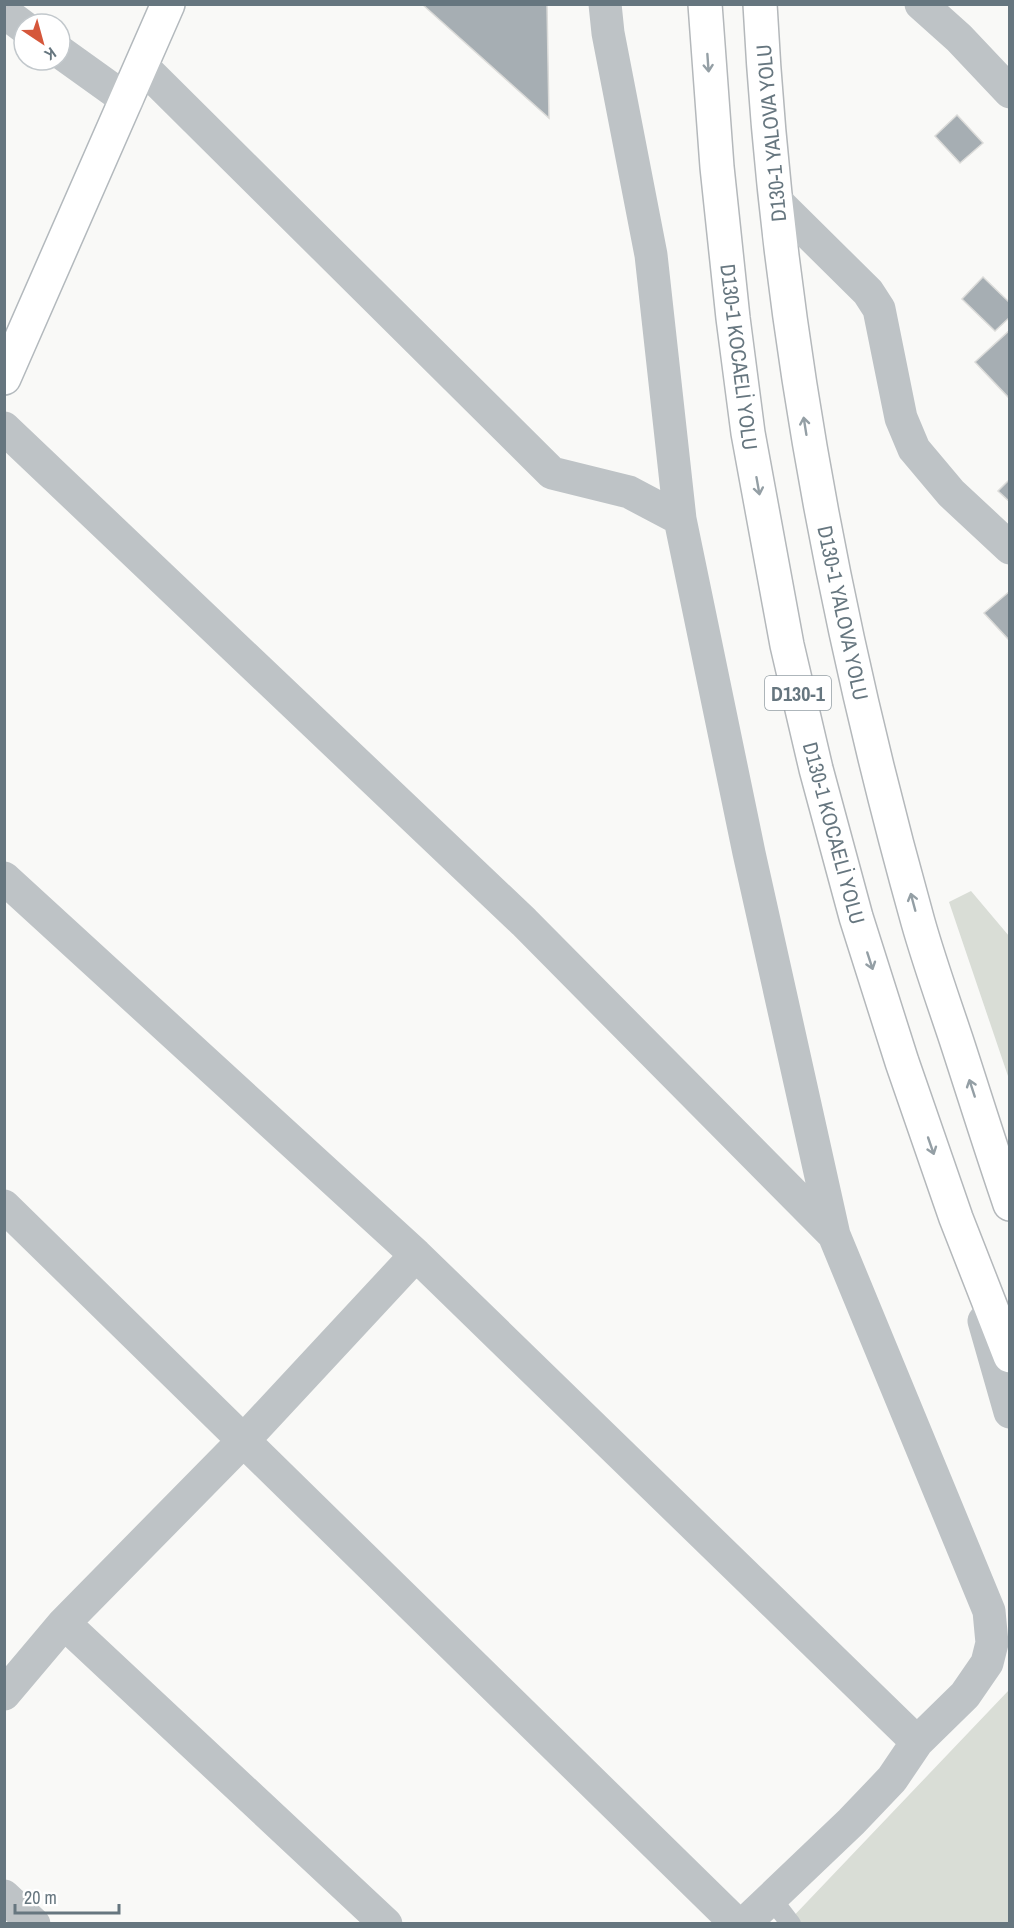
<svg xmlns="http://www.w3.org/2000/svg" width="1014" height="1928" viewBox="0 0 1014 1928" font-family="'Archivo Narrow',sans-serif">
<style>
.green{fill:#d9ddd6}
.building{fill:#a6aeb3;stroke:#dbdbd9;stroke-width:1.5}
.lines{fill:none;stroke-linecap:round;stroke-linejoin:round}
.secondary-casing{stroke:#b3b9bd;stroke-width:36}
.trunk-casing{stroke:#b4b8bb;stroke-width:36}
.service{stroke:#bec3c6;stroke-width:20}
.minor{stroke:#bec3c6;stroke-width:33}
.secondary{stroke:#fff;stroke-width:33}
.trunk{stroke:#fff;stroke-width:33}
.oneway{stroke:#949fa5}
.labels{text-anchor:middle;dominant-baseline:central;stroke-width:6;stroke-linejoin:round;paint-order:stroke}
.shield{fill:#fff;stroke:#949fa5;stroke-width:1.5}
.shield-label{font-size:20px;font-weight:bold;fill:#66767f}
.street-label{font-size:21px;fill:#66767f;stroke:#fff}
</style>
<rect width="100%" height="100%" fill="#f9f9f7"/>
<path class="green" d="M 971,891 L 1009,936 L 1009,1079 L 949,902 Z
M 1009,1690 L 1009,1923 L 787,1923 Z"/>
<path class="building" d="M 422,4 L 547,4 L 549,118 Z
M 957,115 L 983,143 L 960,163 L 935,136 Z
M 983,277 L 1010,303 L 1010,317 L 995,331 L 962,299 Z
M 1010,330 L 1010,399 L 975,362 Z
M 1010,479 L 1010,502 L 998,491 Z
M 1010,591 L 1010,641 L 984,613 Z"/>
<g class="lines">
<defs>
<path id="secondary" d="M 4,378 L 168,4"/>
<path id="trunk" d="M 705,4 L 717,167 L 733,318 L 748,433 L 787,645 L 816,769 L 856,917 L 902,1062 L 956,1218 L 1010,1356
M 760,4 C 776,315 834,622 918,922 C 929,961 943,1000 956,1039 C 974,1094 991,1149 1010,1204"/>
</defs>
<use href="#secondary" class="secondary-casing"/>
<use href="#trunk" class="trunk-casing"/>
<path class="service" d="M 771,1898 L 791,1924"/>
<path class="minor" d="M 605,4 L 608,33 L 651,255 L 680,519 L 749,853 L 834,1235 L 989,1611 L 992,1643 L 987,1663 L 965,1695 L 917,1742 L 892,1779 L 851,1822 L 744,1924
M 921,4 L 959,38 L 1010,92
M 4,12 L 24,27
M 60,52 L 127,100
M 142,66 L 552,473 L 629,492 L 680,519
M 777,202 L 868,292 L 879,309 L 901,418 L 914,449 L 951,493 L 1010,548
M 4,428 L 524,922 L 834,1235
M 4,878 L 416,1255 L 917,1742
M 4,1206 L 737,1924
M 984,1321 L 1010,1412
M 64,1623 L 386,1924
M 4,1694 L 64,1623 L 243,1441 L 416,1255
M 4,1896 L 34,1924"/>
<use href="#secondary" class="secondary"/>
<use href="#trunk" class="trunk"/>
</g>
<defs><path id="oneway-shaft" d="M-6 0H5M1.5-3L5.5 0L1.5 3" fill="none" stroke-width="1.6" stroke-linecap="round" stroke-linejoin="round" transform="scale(1.5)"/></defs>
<g class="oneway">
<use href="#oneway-shaft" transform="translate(708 63) rotate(86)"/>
<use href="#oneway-shaft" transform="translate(805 426) rotate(-99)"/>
<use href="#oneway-shaft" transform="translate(758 486) rotate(80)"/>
<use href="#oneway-shaft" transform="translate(913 902) rotate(-105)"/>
<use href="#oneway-shaft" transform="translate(870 961) rotate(72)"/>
<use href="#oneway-shaft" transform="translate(972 1088) rotate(-108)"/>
<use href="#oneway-shaft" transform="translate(931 1146) rotate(71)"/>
</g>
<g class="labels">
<rect class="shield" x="765" y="676" width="66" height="34" rx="4.5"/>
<g class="shield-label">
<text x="798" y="693">D130-1</text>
</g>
<g class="street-label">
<text transform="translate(771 133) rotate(-95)">D130-1 YALOVA YOLU</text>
<text transform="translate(739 357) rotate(83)">D130-1 KOCAELİ YOLU</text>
<text transform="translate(843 613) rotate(78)">D130-1 YALOVA YOLU</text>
<text transform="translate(834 833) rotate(75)">D130-1 KOCAELİ YOLU</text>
</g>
</g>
<rect width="1014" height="1928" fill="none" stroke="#66767f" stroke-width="12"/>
<g transform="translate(42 42) rotate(144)"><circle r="28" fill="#ffffff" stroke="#c2c8cc" stroke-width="1.5"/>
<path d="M0-4.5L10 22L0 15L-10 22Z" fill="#d5573b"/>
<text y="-9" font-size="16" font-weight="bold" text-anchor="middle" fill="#66767f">K</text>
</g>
<path d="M15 1904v9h104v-9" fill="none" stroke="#66767f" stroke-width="3"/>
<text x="24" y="1904" font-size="18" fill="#66767f" stroke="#ffffff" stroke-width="4.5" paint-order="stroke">20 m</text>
</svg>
